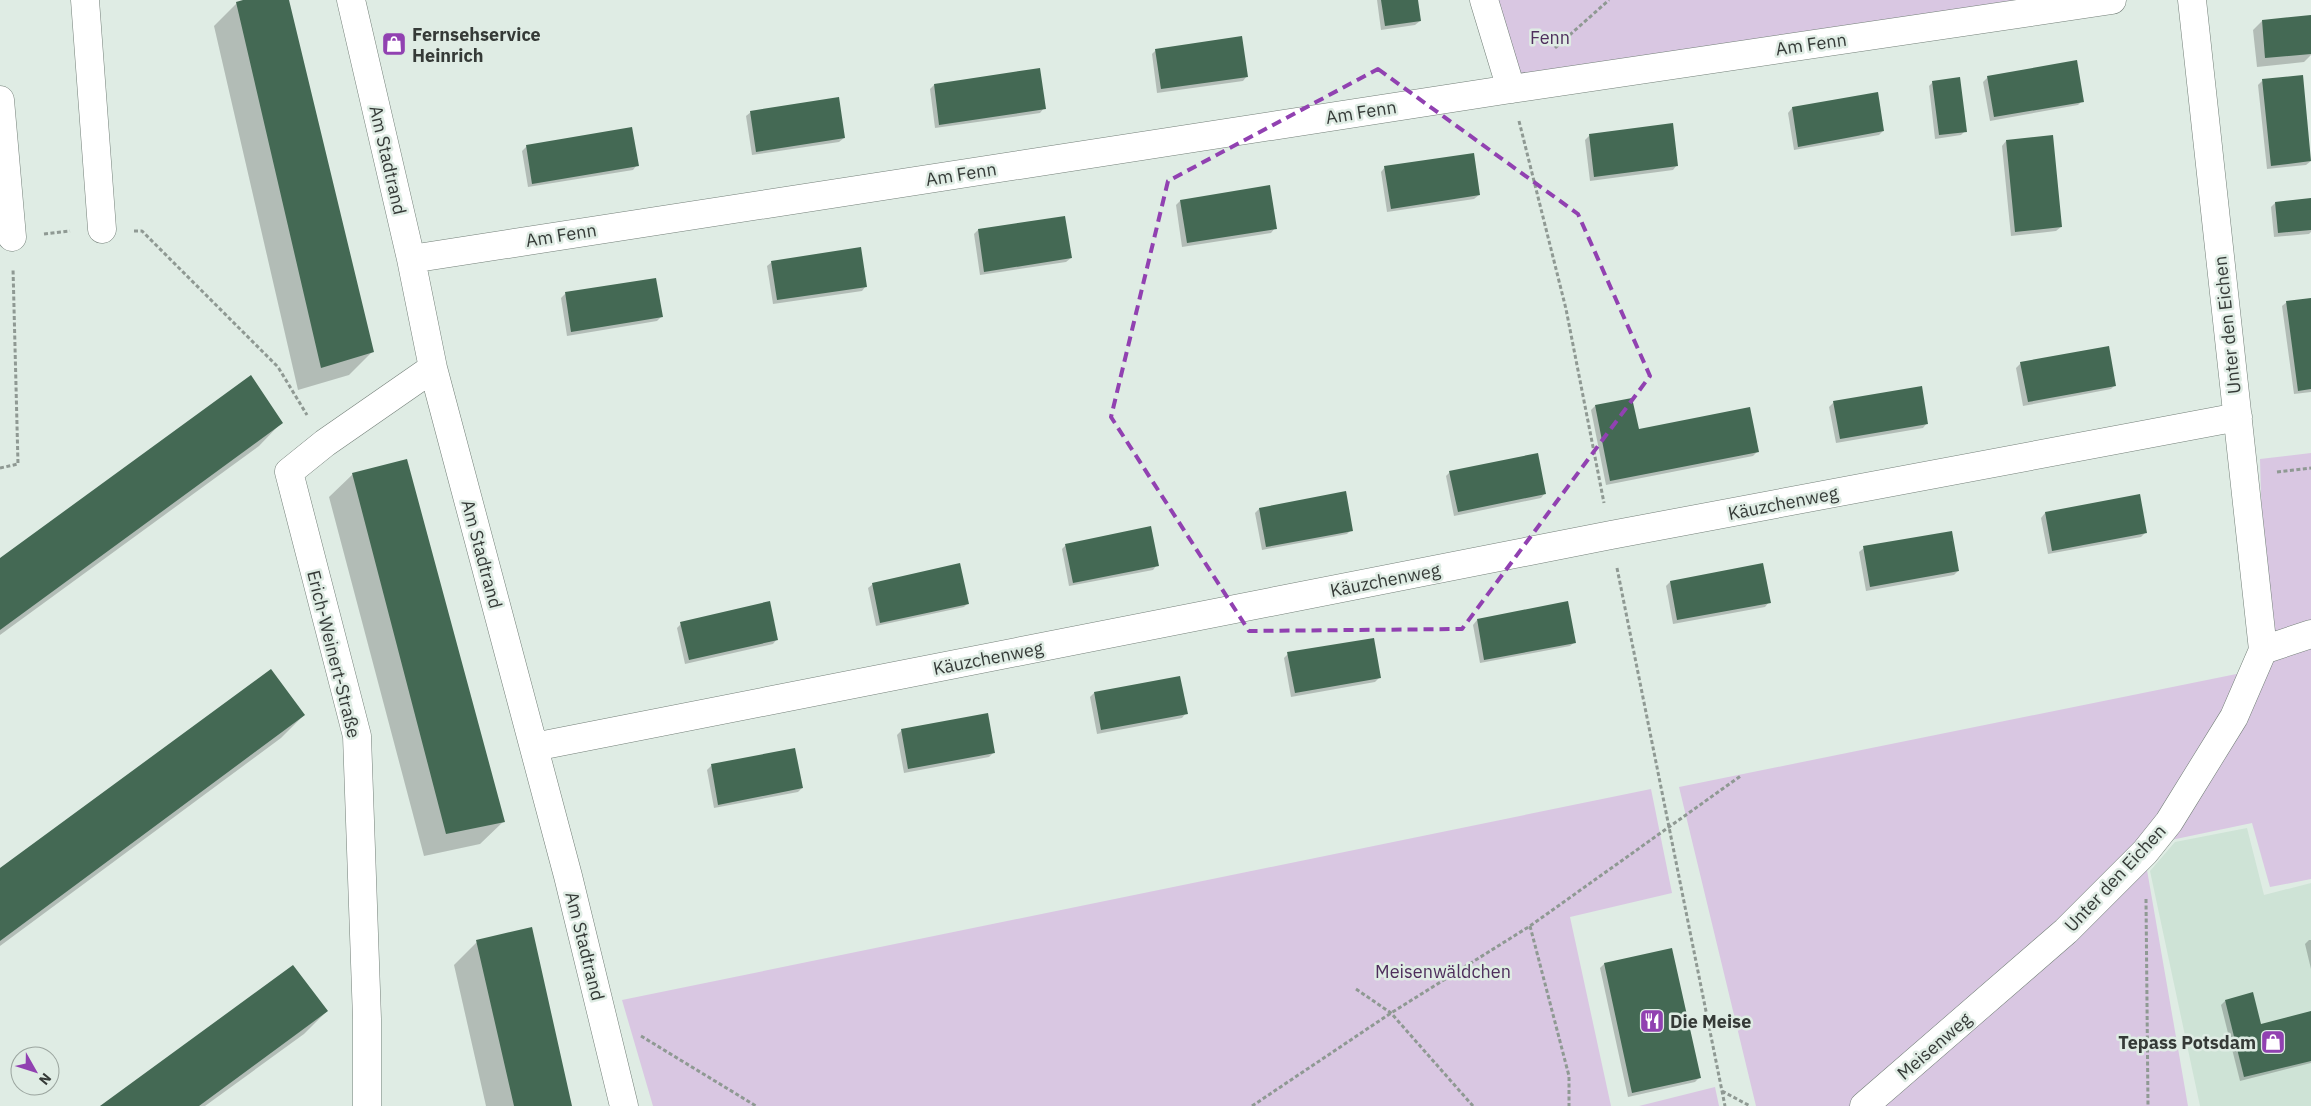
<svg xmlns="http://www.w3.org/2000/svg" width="2311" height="1106" viewBox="0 0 2311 1106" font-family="'IBM Plex Sans',sans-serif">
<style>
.built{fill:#cee3d6}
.green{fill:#d9c7e2}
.shadow{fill:#0003}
.building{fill:#446954}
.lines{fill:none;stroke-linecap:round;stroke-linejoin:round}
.minor-casing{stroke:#737f78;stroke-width:29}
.path{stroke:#8f9993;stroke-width:3;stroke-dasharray:4 2.5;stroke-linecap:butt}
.minor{stroke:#fff;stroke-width:28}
.marked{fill:none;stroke:#9141b1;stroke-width:4;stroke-dasharray:10 6;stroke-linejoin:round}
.labels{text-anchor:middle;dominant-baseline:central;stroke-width:5;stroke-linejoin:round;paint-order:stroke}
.poi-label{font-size:18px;font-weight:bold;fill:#353a37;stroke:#dfece4;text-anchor:start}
.park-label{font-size:18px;fill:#4e2e5c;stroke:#dfece4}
.street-label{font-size:18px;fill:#353a37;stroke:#dfece4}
</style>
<rect width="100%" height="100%" fill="#dfece4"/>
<path class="built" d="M 2247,828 L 2264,895 L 2311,883 L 2311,1106 L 2200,1106 L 2150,871 L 2175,842 Z"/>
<path class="green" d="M 1498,0 L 2034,0 L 1520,78 Z
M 2311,453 L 2311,879 L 2270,887 L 2252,823 L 2171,840 L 2147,870 L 2188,1106 L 1756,1106 L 1679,787 L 2266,668 L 2260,459 Z
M 1651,789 L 1672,893 L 1570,917 L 1611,1106 L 653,1106 L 622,1000 Z
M 1715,1087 L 1719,1106 L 1639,1106 Z"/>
<path class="shadow" d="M 247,0 L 288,0 L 372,352 L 349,375 L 298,390 L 214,26 L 237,3 Z
M 1377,0 L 1417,0 L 1420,21 L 1415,25 L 1381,30 Z
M 2262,21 L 2311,25 L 2311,55 L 2304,62 L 2257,67 L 2253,30 Z
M 1156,50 L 1247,76 L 1243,81 L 1157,93 L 1152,54 Z
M 1988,77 L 2082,101 L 2078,105 L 1990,121 L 1983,82 Z
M 2262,81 L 2311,161 L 2306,165 L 2267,169 L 2258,85 Z
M 1933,82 L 1965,131 L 1961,135 L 1935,139 L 1929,86 Z
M 934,85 L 1044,108 L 1040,113 L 935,128 L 930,89 Z
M 1877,93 L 1883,131 L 1879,135 L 1794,150 L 1788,113 L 1792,108 Z
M 751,112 L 844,138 L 839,142 L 752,155 L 746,116 Z
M 1671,124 L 1677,165 L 1673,170 L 1590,181 L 1585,140 L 1589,136 Z
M 2006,141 L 2061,227 L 2056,231 L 2011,236 L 2002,146 Z
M 527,146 L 637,165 L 633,170 L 528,187 L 522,151 Z
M 1385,167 L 1479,195 L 1474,199 L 1387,212 L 1381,172 Z
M 1180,201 L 1275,228 L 1271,233 L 1182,247 L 1176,205 Z
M 2275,203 L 2311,208 L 2311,232 L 2309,234 L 2274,237 L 2271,207 Z
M 978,230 L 1071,258 L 1066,262 L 980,275 L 974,234 Z
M 772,262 L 866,286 L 862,291 L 773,304 L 767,266 Z
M 565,294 L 661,317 L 657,321 L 567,336 L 561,298 Z
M 2311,299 L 2311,392 L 2294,394 L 2282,306 L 2287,302 Z
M 2021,363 L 2115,385 L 2111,389 L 2023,406 L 2016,368 Z
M 1834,402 L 1927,423 L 1923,428 L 1836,443 L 1829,407 Z
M 1595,406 L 1638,431 L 1757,452 L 1753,456 L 1606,485 L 1591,410 Z
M 282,422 L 259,446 L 0,635 L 0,559 Z
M 1450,472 L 1545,493 L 1541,498 L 1454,516 L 1446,476 Z
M 353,474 L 504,821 L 480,844 L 424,856 L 329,497 Z
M 1345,493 L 1351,530 L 1347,534 L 1262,550 L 1255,513 L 1259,509 Z
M 2045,513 L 2146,532 L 2141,537 L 2048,554 L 2041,518 Z
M 1066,545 L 1157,565 L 1153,570 L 1069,586 L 1062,549 Z
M 1864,548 L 1958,571 L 1954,575 L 1866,591 L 1859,552 Z
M 1670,582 L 1769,602 L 1765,607 L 1673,624 L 1666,586 Z
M 873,584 L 968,603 L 964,607 L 876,626 L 868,588 Z
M 1477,620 L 1575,642 L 1570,646 L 1480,663 L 1473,625 Z
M 681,624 L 777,639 L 773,644 L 685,664 L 677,628 Z
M 1288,654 L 1379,678 L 1375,682 L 1291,697 L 1284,658 Z
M 1094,693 L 1186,713 L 1182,718 L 1097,734 L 1090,697 Z
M 987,714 L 994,752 L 989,757 L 904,773 L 897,735 L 901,731 Z
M 304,715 L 281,738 L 0,946 L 0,870 Z
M 794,749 L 802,788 L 798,792 L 714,808 L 707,770 L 711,766 Z
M 2309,940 L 2311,940 L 2311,969 L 2305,944 Z
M 477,942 L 571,1106 L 486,1106 L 454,965 Z
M 1671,950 L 1699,1078 L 1695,1082 L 1628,1097 L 1600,968 L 1604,964 Z
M 2225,1001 L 2260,1025 L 2311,1012 L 2311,1063 L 2240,1081 L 2221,1005 Z
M 327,1011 L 304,1034 L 205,1106 L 102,1106 Z"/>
<path class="building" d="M 243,0 L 289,0 L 374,352 L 321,368 L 236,2 Z
M 1381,0 L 1418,0 L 1421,21 L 1385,26 Z
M 2311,15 L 2311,54 L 2265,58 L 2262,20 Z
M 1242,36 L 1248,77 L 1161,89 L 1155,49 Z
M 2077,60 L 2084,102 L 1994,117 L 1987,76 Z
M 1040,68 L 1046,109 L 939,125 L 934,84 Z
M 2303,75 L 2311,161 L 2271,166 L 2262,79 Z
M 1960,77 L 1967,132 L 1939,135 L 1932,81 Z
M 1878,92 L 1884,131 L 1798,147 L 1792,107 Z
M 839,97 L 845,138 L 756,152 L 750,111 Z
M 1673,123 L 1678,166 L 1594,177 L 1589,134 Z
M 632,127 L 639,166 L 532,184 L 526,145 Z
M 2053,135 L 2062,227 L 2015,232 L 2006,140 Z
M 1474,153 L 1480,195 L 1391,209 L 1384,166 Z
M 1270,185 L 1277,229 L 1187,243 L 1180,200 Z
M 2311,198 L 2311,230 L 2278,233 L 2275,202 Z
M 1065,216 L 1072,258 L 984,272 L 978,229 Z
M 861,247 L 867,287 L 777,300 L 771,261 Z
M 656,278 L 663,317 L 571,332 L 565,292 Z
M 2311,298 L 2311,389 L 2298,391 L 2286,301 Z
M 2109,346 L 2116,386 L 2028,402 L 2020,362 Z
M 251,375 L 283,423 L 0,630 L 0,558 Z
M 1922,386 L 1928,424 L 1840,439 L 1833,401 Z
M 1632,398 L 1639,429 L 1750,407 L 1759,452 L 1610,481 L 1595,405 Z
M 1538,453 L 1546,494 L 1458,512 L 1449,471 Z
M 407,459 L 505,822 L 446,834 L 352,473 Z
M 1346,491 L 1353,531 L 1266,547 L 1259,508 Z
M 2140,494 L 2147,533 L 2052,551 L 2045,512 Z
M 1151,526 L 1159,566 L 1073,583 L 1065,544 Z
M 1952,531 L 1959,571 L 1870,587 L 1863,546 Z
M 960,563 L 969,604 L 880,623 L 872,583 Z
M 1763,563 L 1771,603 L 1677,620 L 1670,581 Z
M 770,601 L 778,640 L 689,660 L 680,622 Z
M 1568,601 L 1576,643 L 1484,660 L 1477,619 Z
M 1374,638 L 1381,678 L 1295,693 L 1287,652 Z
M 271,669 L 305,715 L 0,941 L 0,868 Z
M 1180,676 L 1188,714 L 1101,730 L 1094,692 Z
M 988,713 L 995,753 L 908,769 L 901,729 Z
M 795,748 L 803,788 L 718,805 L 711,764 Z
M 532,927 L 572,1106 L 514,1106 L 476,940 Z
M 1672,948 L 1701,1078 L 1632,1093 L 1604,963 Z
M 293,965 L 328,1011 L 199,1106 L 100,1106 Z
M 2253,992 L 2261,1024 L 2311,1011 L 2311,1061 L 2244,1077 L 2225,1000 Z"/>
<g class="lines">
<defs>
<path id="minor" d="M 85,0 L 102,229
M 351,0 L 411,259 L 433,368 L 568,876 L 624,1106
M 1484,0 L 1511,89
M 0,100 L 12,237
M 411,259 L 1511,89 L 2112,0
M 2263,650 L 2311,634
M 534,747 L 1611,535 L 2238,417
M 367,1106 L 367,1019 L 357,736 L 289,472 L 325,443 L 433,368
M 1864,1106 L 2066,931 L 2145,852 L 2169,822 L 2234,717 L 2263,650 L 2192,0"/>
</defs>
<use href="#minor" class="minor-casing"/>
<path class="path" d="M 1555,48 L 1609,0
M 1519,121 L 1566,309 L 1604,503
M 134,231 L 142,231 L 278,367 L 307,415
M 44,234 L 70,231
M 0,468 L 18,464 L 13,268
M 2277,472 L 2311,468
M 1617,568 L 1725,1106
M 2146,899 L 2148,1106
M 1530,926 L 1569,1076 L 1569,1106
M 1356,989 L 1391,1013 L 1473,1106
M 641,1036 L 756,1106
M 1722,1091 L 1750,1106
M 1252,1106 L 1391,1013 L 1530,926 L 1742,775"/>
<use href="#minor" class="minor"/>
</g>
<path class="marked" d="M 1378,69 L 1578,214 L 1650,376 L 1462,629 L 1249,631 L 1111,417 L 1168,181 Z"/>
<defs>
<symbol id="shop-square" viewBox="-11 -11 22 22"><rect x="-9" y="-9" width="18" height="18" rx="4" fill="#9141b1" stroke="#dfece4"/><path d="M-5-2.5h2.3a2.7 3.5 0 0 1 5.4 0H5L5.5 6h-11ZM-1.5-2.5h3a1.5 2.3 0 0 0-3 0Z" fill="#fff"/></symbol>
<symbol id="restaurant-square" viewBox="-11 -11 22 22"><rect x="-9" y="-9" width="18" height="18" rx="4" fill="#9141b1" stroke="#dfece4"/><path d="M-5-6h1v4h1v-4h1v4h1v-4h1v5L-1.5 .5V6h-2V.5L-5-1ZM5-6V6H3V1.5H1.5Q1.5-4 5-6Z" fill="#fff"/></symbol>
</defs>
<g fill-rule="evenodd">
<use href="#shop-square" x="380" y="30" width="28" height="28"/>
<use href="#restaurant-square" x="1638" y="1007" width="28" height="28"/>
<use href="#shop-square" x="2259" y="1028" width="28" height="28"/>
</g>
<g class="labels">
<g class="poi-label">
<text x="412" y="34">Fernsehservice<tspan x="412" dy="21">Heinrich</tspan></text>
<text x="1670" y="1021">Die Meise</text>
<text x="2256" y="1042" text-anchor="end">Tepass Potsdam</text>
</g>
<g class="park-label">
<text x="1550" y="37">Fenn</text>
<text x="1443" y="971">Meisenwäldchen</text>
</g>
<g class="street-label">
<text transform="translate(1811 44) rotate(-8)">Am Fenn</text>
<text transform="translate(1361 112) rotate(-9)">Am Fenn</text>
<text transform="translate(388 160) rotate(77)">Am Stadtrand</text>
<text transform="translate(961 174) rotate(-9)">Am Fenn</text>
<text transform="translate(561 235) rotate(-9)">Am Fenn</text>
<text transform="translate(2227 325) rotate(-96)">Unter den Eichen</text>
<text transform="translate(1783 503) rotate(-11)">Käuzchenweg</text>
<text transform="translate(482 554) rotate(75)">Am Stadtrand</text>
<text transform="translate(1385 580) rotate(-11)">Käuzchenweg</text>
<text transform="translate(334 654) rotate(76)">Erich-Weinert-Straße</text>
<text transform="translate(988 658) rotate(-11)">Käuzchenweg</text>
<text transform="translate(2115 878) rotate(-47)">Unter den Eichen</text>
<text transform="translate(585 946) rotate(76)">Am Stadtrand</text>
<text transform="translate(1934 1046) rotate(-41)">Meisenweg</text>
</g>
</g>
<g transform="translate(35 1071) rotate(129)"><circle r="24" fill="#dfece4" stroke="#9ba59f"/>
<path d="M0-4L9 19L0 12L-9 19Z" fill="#9141b1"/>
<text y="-8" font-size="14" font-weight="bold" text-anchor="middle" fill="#353a37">N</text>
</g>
</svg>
